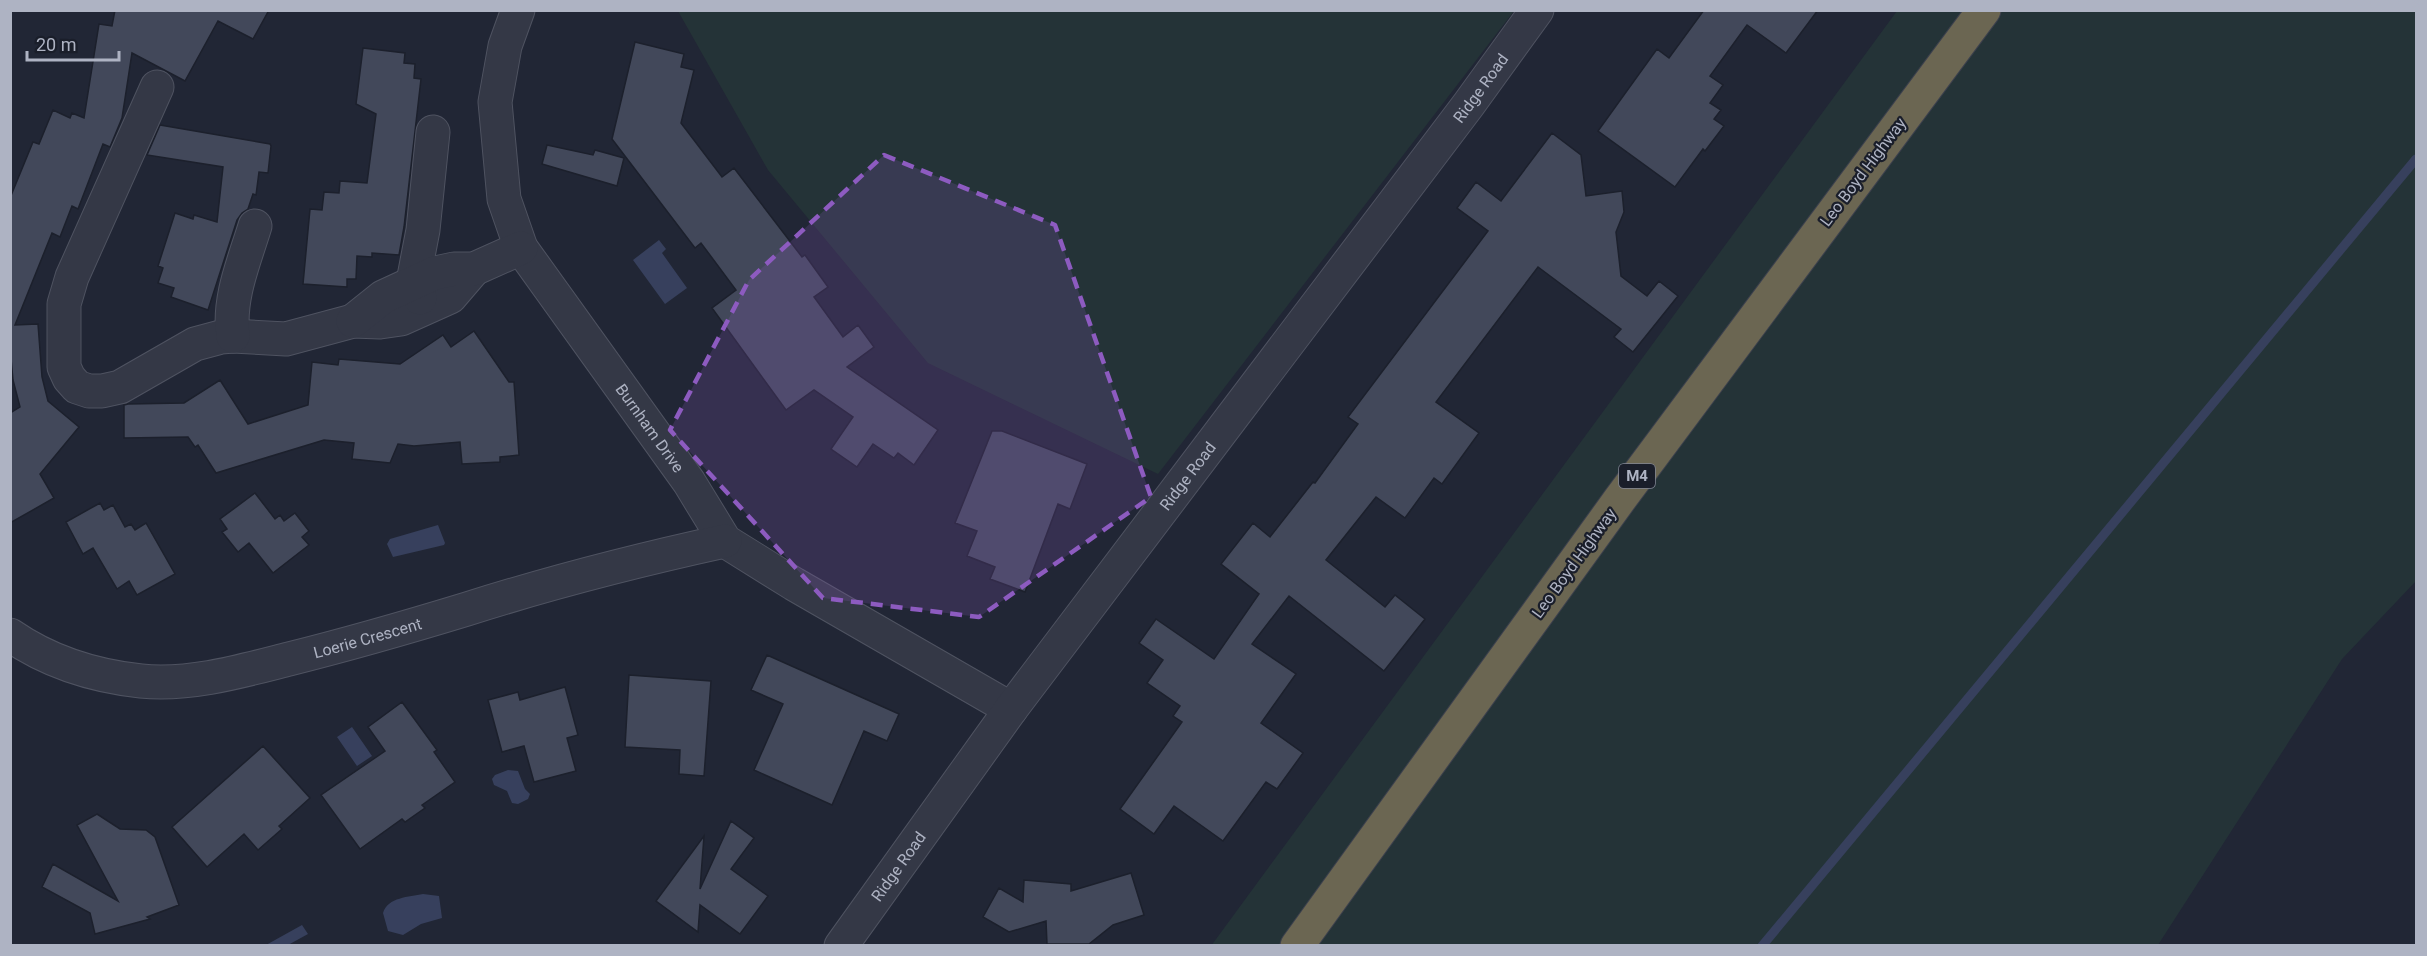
<svg xmlns="http://www.w3.org/2000/svg" width="2427" height="956" viewBox="0 0 2427 956" font-family="Roboto,sans-serif">
<style>
.green{fill:#243337}
.water{fill:#37405d}
.lines{fill:none;stroke-linecap:round;stroke-linejoin:round}
.stream{stroke:#37405d;stroke-width:9}
.building{fill:#42485a;stroke:#1c202c;stroke-width:1.5}
.minor-casing{stroke:#4f5361;stroke-width:35}
.highway-casing{stroke:#3c404d;stroke-width:35}
.minor{stroke:#343846;stroke-width:33}
.highway{stroke:#6b6652;stroke-width:33}
.marked{fill:#8d5bc0;fill-opacity:0.2;stroke:#8d5bc0;stroke-width:4.5;stroke-dasharray:12 8;stroke-linejoin:round}
.labels{text-anchor:middle;dominant-baseline:central;stroke-width:4.5;stroke-linejoin:round;paint-order:stroke}
.shield{fill:#1a1e2a;stroke:#828695;stroke-width:1.5}
.shield-label{font-size:15px;font-weight:bold;fill:#aeb3c3}
.street-label{font-size:16px;fill:#aeb3c3;stroke:#1a1e2a}
</style>
<rect width="100%" height="100%" fill="#212635"/>
<path class="green" d="M 678,11 L 1514,11 L 1158,474 L 928,363 L 768,170 Z
M 1897,11 L 2416,11 L 2416,581 L 2342,659 L 2158,945 L 1211,946 Z"/>
<path class="water" d="M 659,240 L 666,249 L 662,253 L 687,288 L 665,304 L 633,260 Z
M 438,525 L 445,543 L 444,545 L 393,557 L 387,544 L 390,539 Z
M 352,727 L 372,756 L 357,766 L 337,737 Z
M 508,770 L 518,771 L 525,789 L 530,794 L 528,799 L 518,804 L 512,803 L 507,791 L 494,785 L 492,779 L 495,775 Z
M 423,894 L 439,896 L 442,918 L 421,924 L 403,935 L 388,931 L 383,913 C 388,897 409,897 423,894 Z
M 302,925 L 308,934 L 288,945 L 266,945 Z"/>
<g class="lines">
<path class="stream" d="M 1762,946 L 2416,159"/>
</g>
<path class="building" d="M 115,10 L 269,10 L 253,39 L 218,21 L 185,81 L 132,53 L 122,118 L 110,147 L 103,144 L 78,209 L 72,206 L 60,237 L 52,233 L 15,325 L 38,324 L 42,377 L 48,401 L 79,427 L 40,474 L 54,498 L 10,523 L 10,413 L 20,407 L 13,380 L 10,348 L 10,198 L 33,142 L 39,144 L 53,110 L 70,118 L 72,113 L 84,118 L 99,24 L 112,26 Z
M 1704,10 L 1818,10 L 1786,53 L 1747,25 L 1710,76 L 1723,85 L 1710,103 L 1721,110 L 1714,119 L 1724,126 L 1705,151 L 1703,149 L 1675,187 L 1598,131 L 1657,49 L 1669,58 Z
M 635,42 L 684,54 L 681,67 L 694,70 L 681,123 L 722,177 L 734,168 L 802,257 L 805,255 L 828,287 L 814,297 L 843,337 L 858,325 L 874,347 L 847,367 L 938,430 L 914,465 L 898,453 L 894,458 L 873,444 L 857,467 L 831,449 L 853,417 L 814,390 L 786,410 L 712,308 L 736,290 L 701,243 L 695,248 L 612,139 Z
M 363,48 L 405,53 L 404,63 L 415,64 L 414,78 L 421,79 L 404,227 L 399,255 L 372,253 L 372,257 L 357,256 L 356,279 L 347,279 L 347,287 L 303,284 L 310,209 L 322,210 L 324,192 L 339,193 L 340,181 L 367,183 L 376,114 L 356,104 Z
M 160,125 L 270,144 L 271,146 L 268,173 L 259,172 L 256,195 L 253,194 L 248,209 L 242,213 L 237,220 L 208,310 L 171,297 L 174,288 L 158,283 L 163,268 L 158,266 L 175,213 L 193,219 L 194,215 L 217,222 L 223,167 L 147,155 Z
M 1552,133 L 1581,155 L 1586,196 L 1622,191 L 1624,212 L 1616,232 L 1621,276 L 1647,296 L 1659,281 L 1678,296 L 1633,352 L 1614,337 L 1621,329 L 1538,267 L 1436,402 L 1479,433 L 1442,484 L 1434,478 L 1405,518 L 1376,497 L 1326,560 L 1385,607 L 1395,595 L 1425,619 L 1384,671 L 1289,596 L 1252,644 L 1296,674 L 1261,723 L 1303,753 L 1277,789 L 1266,782 L 1223,841 L 1174,806 L 1154,834 L 1120,809 L 1182,722 L 1173,716 L 1180,706 L 1147,683 L 1163,660 L 1139,643 L 1156,619 L 1214,659 L 1259,594 L 1221,564 L 1253,523 L 1270,537 L 1313,482 L 1315,483 L 1358,424 L 1348,417 L 1488,231 L 1457,208 L 1476,182 L 1501,201 Z
M 547,145 L 593,155 L 595,150 L 624,158 L 617,186 L 542,164 Z
M 474,331 L 509,382 L 514,382 L 519,455 L 500,457 L 500,462 L 462,464 L 460,442 L 414,446 L 398,444 L 390,463 L 352,459 L 354,443 L 324,440 L 216,473 L 198,445 L 195,447 L 188,437 L 124,438 L 124,405 L 128,404 L 184,403 L 220,380 L 248,424 L 308,405 L 312,362 L 338,365 L 339,359 L 400,364 L 443,335 L 451,347 Z
M 992,431 L 1002,431 L 1087,464 L 1070,509 L 1058,504 L 1025,592 L 990,579 L 995,567 L 967,556 L 977,531 L 955,523 Z
M 255,493 L 275,519 L 280,515 L 284,521 L 295,513 L 309,531 L 302,537 L 309,545 L 273,573 L 249,543 L 238,552 L 222,532 L 227,529 L 220,519 Z
M 100,503 L 104,510 L 113,505 L 125,527 L 131,524 L 135,530 L 146,523 L 175,574 L 137,595 L 129,581 L 117,589 L 93,548 L 83,554 L 66,522 Z
M 767,655 L 899,714 L 887,741 L 864,731 L 832,805 L 754,770 L 783,704 L 751,690 Z
M 629,675 L 711,681 L 704,776 L 679,774 L 680,750 L 625,747 Z
M 565,687 L 578,735 L 567,738 L 576,771 L 534,782 L 524,746 L 502,752 L 488,700 L 518,692 L 520,700 Z
M 402,702 L 437,750 L 434,752 L 455,782 L 422,805 L 425,808 L 405,822 L 402,819 L 360,849 L 321,795 L 385,751 L 368,727 Z
M 263,746 L 310,798 L 279,826 L 282,829 L 258,850 L 244,834 L 207,867 L 172,827 Z
M 97,814 L 120,829 L 146,830 L 155,837 L 179,905 L 147,917 L 150,919 L 95,934 L 90,913 L 42,887 L 53,864 L 118,901 L 77,825 Z
M 731,821 L 754,838 L 731,869 L 768,896 L 740,934 L 700,905 L 698,932 L 656,901 L 704,836 L 700,889 Z
M 1131,873 L 1144,915 L 1113,925 L 1089,944 L 1047,944 L 1046,921 L 1009,932 L 983,917 L 999,888 L 1023,902 L 1024,880 L 1071,884 L 1071,891 Z"/>
<g class="lines">
<defs>
<g id="minor">
<path id="s1" d="M 518,10 L 505,46 L 495,102 L 504,199 L 521,248 L 689,482 L 725,541 L 794,584 L 1011,709"/>
<path d="M 157,87 L 72,277 L 64,304 L 64,367 L 69,378 L 77,387 L 89,391 L 102,391 L 120,387 L 195,344 L 221,337 L 233,336 L 286,339 L 353,321 L 380,322 L 401,319 L 450,297 L 474,269"/>
<path d="M 420,298 L 413,282 L 423,230 L 433,132"/>
<path d="M 353,321 L 383,297 L 435,273 L 454,269 L 474,269 L 521,248"/>
<path d="M 233,336 C 228,298 244,262 255,226"/>
<path id="s2" d="M 10,635 C 49,662 94,676 141,681 C 190,686 242,671 289,659 C 349,644 408,627 467,609 C 552,582 638,560 725,541"/>
<path id="s3" d="M 841,946 L 1011,709 L 1469,104 L 1537,10"/>
</g>
<path id="highway" d="M 1297,946 L 1620,499 L 1984,10"/>
</defs>
<use href="#minor" class="minor-casing"/>
<use href="#highway" class="highway-casing"/>
<use href="#minor" class="minor"/>
<use href="#highway" class="highway"/>
</g>
<path class="marked" d="M 884,155 L 1055,225 L 1151,497 L 979,617 L 823,598 L 670,430 L 749,280 Z"/>
<g class="labels">
<rect class="shield" x="1619" y="464" width="36" height="24" rx="4.5"/>
<g class="shield-label">
<text x="1637" y="476">M4</text>
</g>
<g class="street-label">
<text stroke="none"><textPath href="#s3" startOffset="1070">Ridge Road</textPath></text>
<text transform="translate(1863 172) rotate(-53)">Leo Boyd Highway</text>
<text stroke="none"><textPath href="#s1" startOffset="466">Burnham Drive</textPath></text>
<text stroke="none"><textPath href="#s3" startOffset="584">Ridge Road</textPath></text>
<text transform="translate(1574 563) rotate(-54)">Leo Boyd Highway</text>
<text stroke="none"><textPath href="#s2" startOffset="372">Loerie Crescent</textPath></text>
<text stroke="none"><textPath href="#s3" startOffset="98">Ridge Road</textPath></text>
</g>
</g>
<rect width="2427" height="956" fill="none" stroke="#aeb3c3" stroke-width="24"/>
<path d="M27 51v9h92v-9" fill="none" stroke="#aeb3c3" stroke-width="3"/>
<text x="36" y="51" font-size="18" fill="#aeb3c3" stroke="#1a1e2a" stroke-width="4.5" paint-order="stroke">20 m</text>
</svg>
